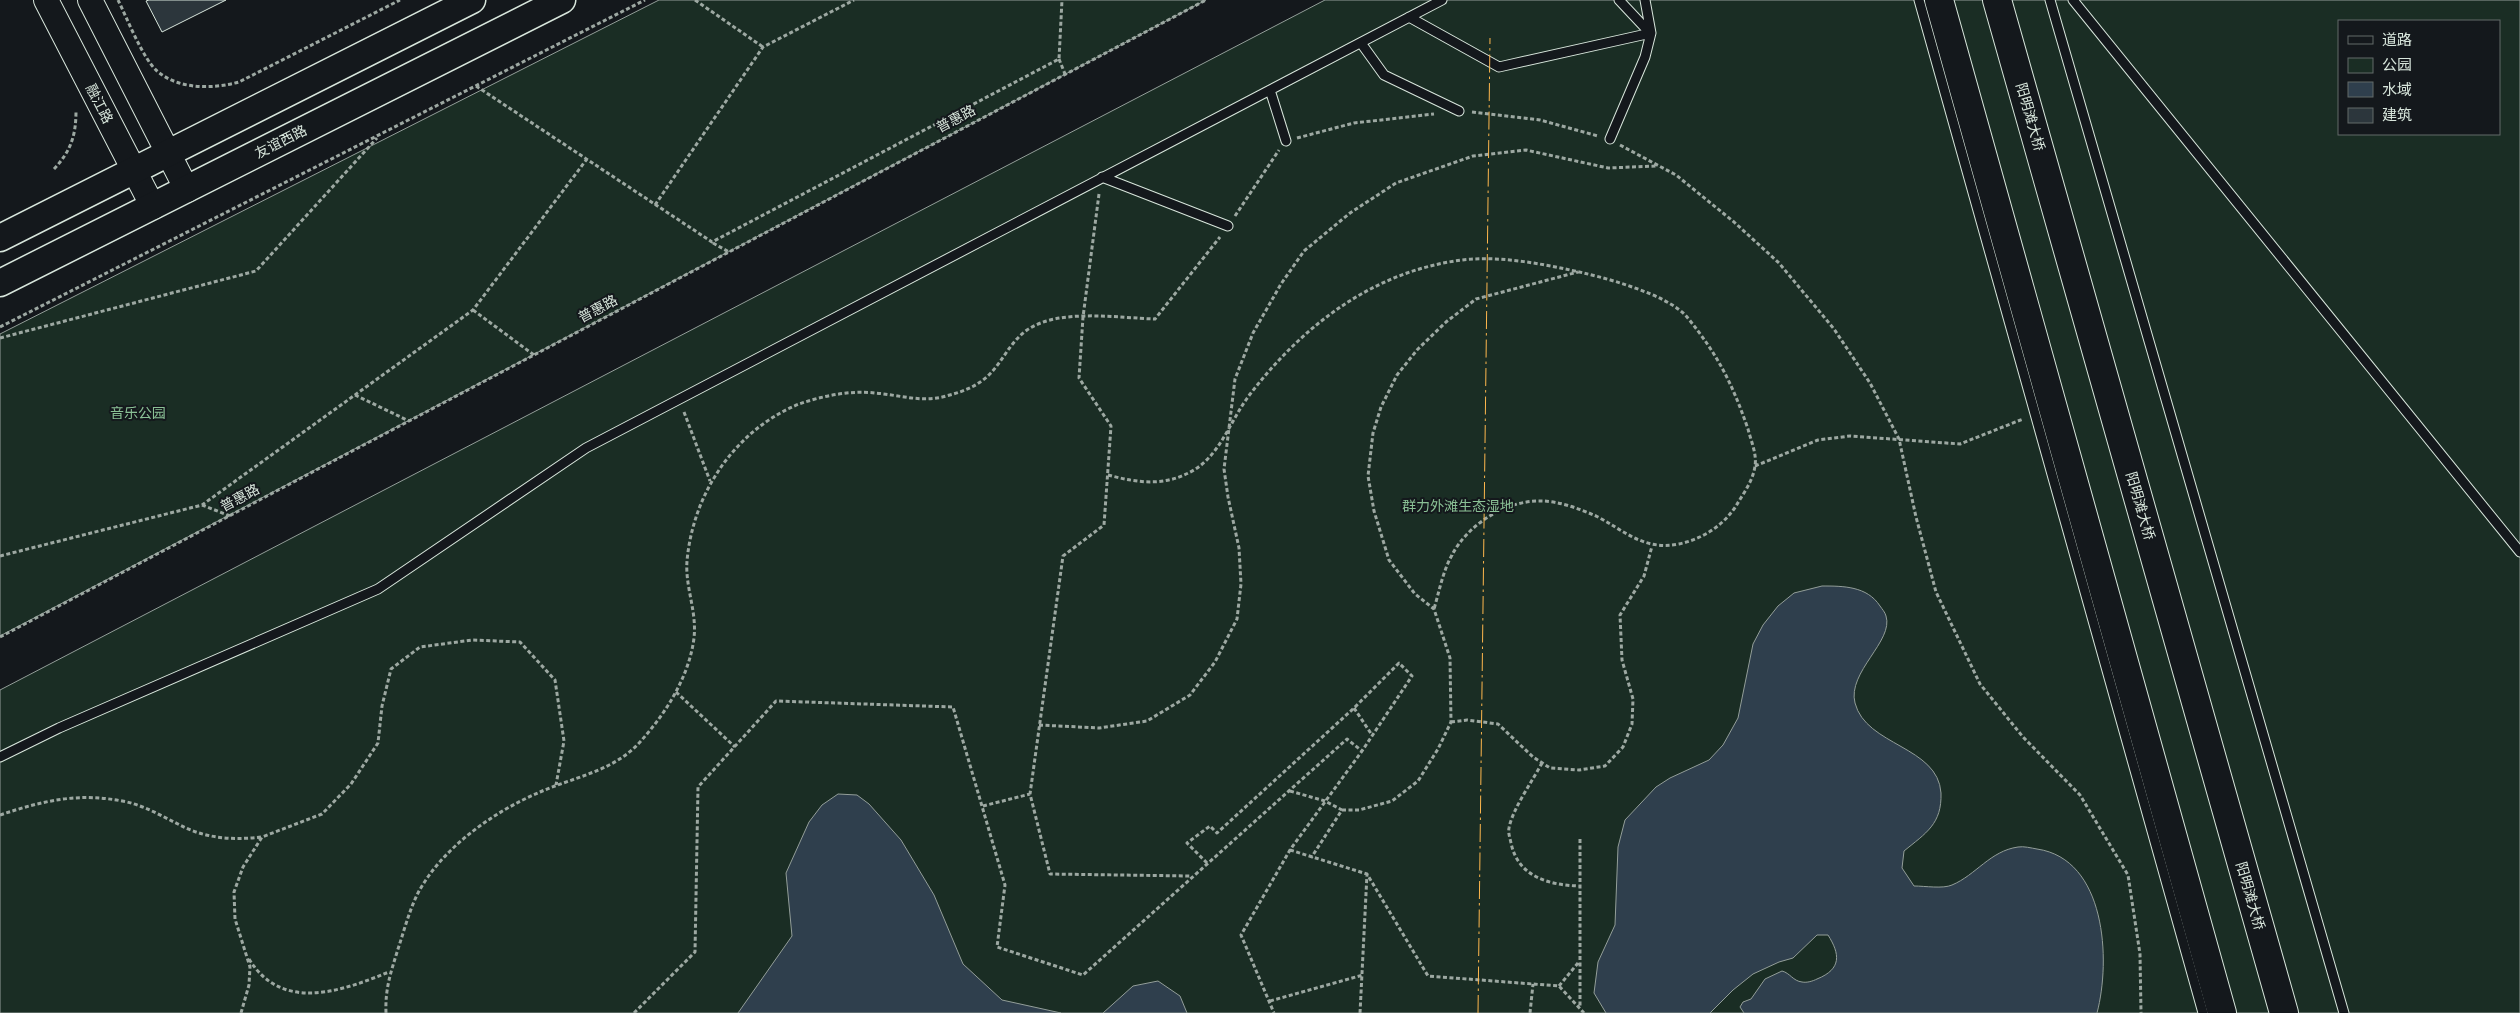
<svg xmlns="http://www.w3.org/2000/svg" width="2520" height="1013" viewBox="0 0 2520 1013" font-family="'Fira Sans','Noto Sans SC',sans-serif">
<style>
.green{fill:#1a2d24;stroke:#939e99;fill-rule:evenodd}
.water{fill:#2f3f4d;stroke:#939e99}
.building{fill:#2c363c;stroke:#d8e6dc}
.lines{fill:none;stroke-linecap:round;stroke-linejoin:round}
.service-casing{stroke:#d8e6dc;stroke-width:11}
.secondary-casing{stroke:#d8e6dc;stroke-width:26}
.primary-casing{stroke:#d8e6dc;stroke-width:29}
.trunk-casing{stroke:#d8e6dc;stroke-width:30}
.path{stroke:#9da8a2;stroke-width:3;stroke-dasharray:4 2.5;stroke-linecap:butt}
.service{stroke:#14181c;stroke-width:9}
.secondary{stroke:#14181c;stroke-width:24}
.primary{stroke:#14181c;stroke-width:26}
.trunk{stroke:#14181c;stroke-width:28}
.power{stroke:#ffb74d;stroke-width:1;stroke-dasharray:18 4 2.5 4;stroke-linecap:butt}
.labels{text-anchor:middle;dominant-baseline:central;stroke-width:4;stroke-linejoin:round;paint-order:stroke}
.street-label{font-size:14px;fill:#d8e6dc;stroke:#14181c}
.park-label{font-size:14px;fill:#8ac095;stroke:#14181c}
</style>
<rect width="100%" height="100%" fill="#14181c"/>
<path class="green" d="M 659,0 L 1206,0 L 0,636 L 0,334 Z
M 1325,0 L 2520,0 L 2520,1013 L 0,1013 L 0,690 ZM 2339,21 L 2499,21 L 2499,134 L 2339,134 Z"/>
<path class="water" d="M 1822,586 C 1843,586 1867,586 1880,606 C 1882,609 1885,612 1886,616 C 1894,641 1847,672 1855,703 C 1866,746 1938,746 1941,793 C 1942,824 1926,833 1904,851 L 1902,868 L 1914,886 C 1925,886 1943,889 1952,885 C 1976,875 1990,851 2018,847 C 2024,846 2031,848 2037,849 C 2106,859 2111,960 2097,1013 L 1744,1013 L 1740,1007 L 1743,1002 L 1751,999 L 1765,979 L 1782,971 C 1790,973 1793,981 1802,982 C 1807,983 1813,981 1817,979 C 1842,969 1840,954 1828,935 L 1817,935 L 1793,958 L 1779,962 L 1753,974 L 1733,990 L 1710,1013 L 1606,1013 L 1594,993 L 1598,962 L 1615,925 L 1618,847 L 1625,820 L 1656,787 L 1670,778 L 1709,760 L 1723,745 L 1738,718 L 1753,644 L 1763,625 L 1778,606 L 1794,593 Z
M 838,794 L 857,795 L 869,804 L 901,840 L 934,895 L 963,964 L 1002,1000 L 1061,1013 L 738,1013 L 792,936 L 786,873 L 809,822 L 822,805 Z
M 1158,981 L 1180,996 L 1187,1013 L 1103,1013 L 1133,986 Z"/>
<path class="building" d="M 149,0 L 226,0 L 162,32 L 146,1 Z"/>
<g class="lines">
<defs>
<path id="service" d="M 1619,0 L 1650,33
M 1919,0 L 2203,1013
M 2050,0 L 2344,1013
M 2073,0 L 2520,552
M 1409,17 L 1499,67 L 1651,33
M 1361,43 L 1384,75 L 1459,111
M 1270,90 L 1286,141
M 1610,139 L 1645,57 L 1651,33 L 1645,0
M 1102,177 L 1228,226
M 0,757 L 59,728 L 378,589 L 586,448 L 1442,0"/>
<path id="secondary" d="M 46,0 L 153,207
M 90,0 L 187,190"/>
<path id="primary" d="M 0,238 L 472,0
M 0,283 L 562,0"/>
<path id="trunk" d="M 1939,0 L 2222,1013
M 1997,0 L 2284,1013"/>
</defs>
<use href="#service" class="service-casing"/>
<use href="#secondary" class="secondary-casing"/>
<use href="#primary" class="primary-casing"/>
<use href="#trunk" class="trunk-casing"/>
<path class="path" d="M 118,0 C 127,18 143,59 157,71 C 179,90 213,89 239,82 L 400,0
M 695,0 L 763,47
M 1059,59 L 1065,74
M 476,86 L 712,242 L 1059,59 L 1062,0
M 1472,112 L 1540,120 L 1598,136
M 1297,138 L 1354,123 L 1434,114
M 1620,145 L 1676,175 L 1734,222 L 1779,263 L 1834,329 L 1870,383 L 1899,439 L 1916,517 L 1936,592 L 1980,684 L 2023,737 L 2080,795 L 2128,875 L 2140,954 L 2141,1013
M 54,169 C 71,151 76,135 76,111
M 1099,194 L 1083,317 L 1079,378 L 1111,426 L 1104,525 L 1063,556 L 1030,794 L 1050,874 L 1190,876
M 655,205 L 763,47 L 854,0
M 1235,216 L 1279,150
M 713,243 L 729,252
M 473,310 L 534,355
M 0,327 L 645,0
M 0,338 L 256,271 L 377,138
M 355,395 L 409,421
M 684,412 L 710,481
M 1755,466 L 1818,440 L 1850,436 L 1960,444 L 2023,419
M 1108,475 C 1138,483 1165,487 1194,470 C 1222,453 1231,418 1251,393 C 1302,327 1370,274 1455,261 C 1492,255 1533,262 1570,270 C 1600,276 1668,294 1687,317 C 1718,355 1732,383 1748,429 C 1751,441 1757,454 1755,466 C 1753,481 1743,494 1736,506 C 1723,526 1702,539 1679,544 C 1644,551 1625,531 1596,516 C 1580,509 1559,501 1541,501 C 1507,500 1468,524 1452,555 C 1443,571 1439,592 1434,609
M 202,505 L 230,516
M 0,556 L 202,505 L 473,310 L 587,159
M 0,637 L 1206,0
M 676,692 L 735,747
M 1354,708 L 1372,735
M 1451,722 L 1467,720 L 1498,724 L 1533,757 L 1550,768 L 1579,770 L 1605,766 L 1623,747 L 1632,724 L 1633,699 L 1622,660 L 1620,615 L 1644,576 L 1652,546
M 1039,725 L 1099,728 L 1147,721 L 1190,695 L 1215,662 L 1237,619 L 1241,584 L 1239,548 L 1228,497 L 1224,469 L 1235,379 L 1253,333 L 1281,284 L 1304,251 L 1350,213 L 1396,183 L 1473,156 L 1526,150 L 1608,168 L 1657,166
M 1542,763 C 1533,780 1512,810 1509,828 C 1508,833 1510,838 1511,843 C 1518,877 1549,885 1579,886
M 1290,791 L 1325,801 L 1342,810 L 1311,858
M 983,806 L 1030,794
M 1342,810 L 1359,810 L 1392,801 L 1418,781 L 1438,749 L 1451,722 L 1450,658 L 1434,609 L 1415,594 L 1389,560 L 1374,511 L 1368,476 L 1373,433 L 1381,407 L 1397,375 L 1417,350 L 1446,322 L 1476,299 L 1578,272
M 0,815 C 45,800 80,792 127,802 C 148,807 167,819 186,828 C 210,839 236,840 261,837
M 1580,839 L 1580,1008
M 1290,850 L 1367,874 L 1428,976 L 1559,986 L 1584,1013
M 1207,863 L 1187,843 L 1210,826 L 1217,833 L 1354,708 L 1399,663 L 1412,676 L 1362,751
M 249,959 C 282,1013 342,991 389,972
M 1559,986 L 1578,963
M 1270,1001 L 1363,975
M 241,1013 L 249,985 L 250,967 L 235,919 L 234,892 L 243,867 L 262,837 L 322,814 L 351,784 L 378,743 L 382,706 L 391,669 L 420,647 L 472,640 L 520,642 L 555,680 L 564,741 L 556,785
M 386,1013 C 385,988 391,972 398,949 C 404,931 409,911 418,893 C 442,848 493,812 540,792 C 574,777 614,771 640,742 C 666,713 689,677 694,638 C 697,611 685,587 687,561 C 693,493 735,430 799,404 C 822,396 851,390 875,393 C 900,395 922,403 946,396 C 966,391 983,384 996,367 C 1006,354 1013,340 1027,330 C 1059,308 1118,318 1155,319 L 1220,237
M 634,1013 L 695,952 L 698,787 L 776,701 L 953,707 L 1005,885 L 997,947 L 1083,975 L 1347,739 L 1362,751 L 1290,850 L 1241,935 L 1274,1013
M 1360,1013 L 1367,874
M 1530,1013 L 1533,984"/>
<use href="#service" class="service"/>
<use href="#secondary" class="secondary"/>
<use href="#primary" class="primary"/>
<use href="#trunk" class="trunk"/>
<path class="power" d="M 1478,1013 L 1490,38"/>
</g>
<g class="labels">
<g class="street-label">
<text transform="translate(99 104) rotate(63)">融江路</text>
<text transform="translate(2030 117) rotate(74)">阳明滩大桥</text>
<text transform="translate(956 119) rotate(-28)">普惠路</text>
<text transform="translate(281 142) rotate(-27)">友谊西路</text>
<text transform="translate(598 309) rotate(-28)">普惠路</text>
<text transform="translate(240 498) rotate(-28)">普惠路</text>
<text transform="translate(2140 506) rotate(74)">阳明滩大桥</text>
<text transform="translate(2250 896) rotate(74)">阳明滩大桥</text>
</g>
<g class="park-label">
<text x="138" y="413">音乐公园</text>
<text x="1458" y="506">群力外滩生态湿地</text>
</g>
</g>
<rect x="2338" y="20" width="162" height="115" fill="#14181c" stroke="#626a69"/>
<rect x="2348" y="36" width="25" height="8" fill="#14181c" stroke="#626a69"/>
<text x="2382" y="45" font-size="15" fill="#d8e6dc">道路</text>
<rect x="2348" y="58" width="25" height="15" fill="#1a2d24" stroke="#626a69"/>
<text x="2382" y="70" font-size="15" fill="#d8e6dc">公园</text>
<rect x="2348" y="82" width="25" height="15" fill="#2f3f4d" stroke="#626a69"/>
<text x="2382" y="95" font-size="15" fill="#d8e6dc">水域</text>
<rect x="2348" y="108" width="25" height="15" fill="#2c363c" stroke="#626a69"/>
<text x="2382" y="120" font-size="15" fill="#d8e6dc">建筑</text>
</svg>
